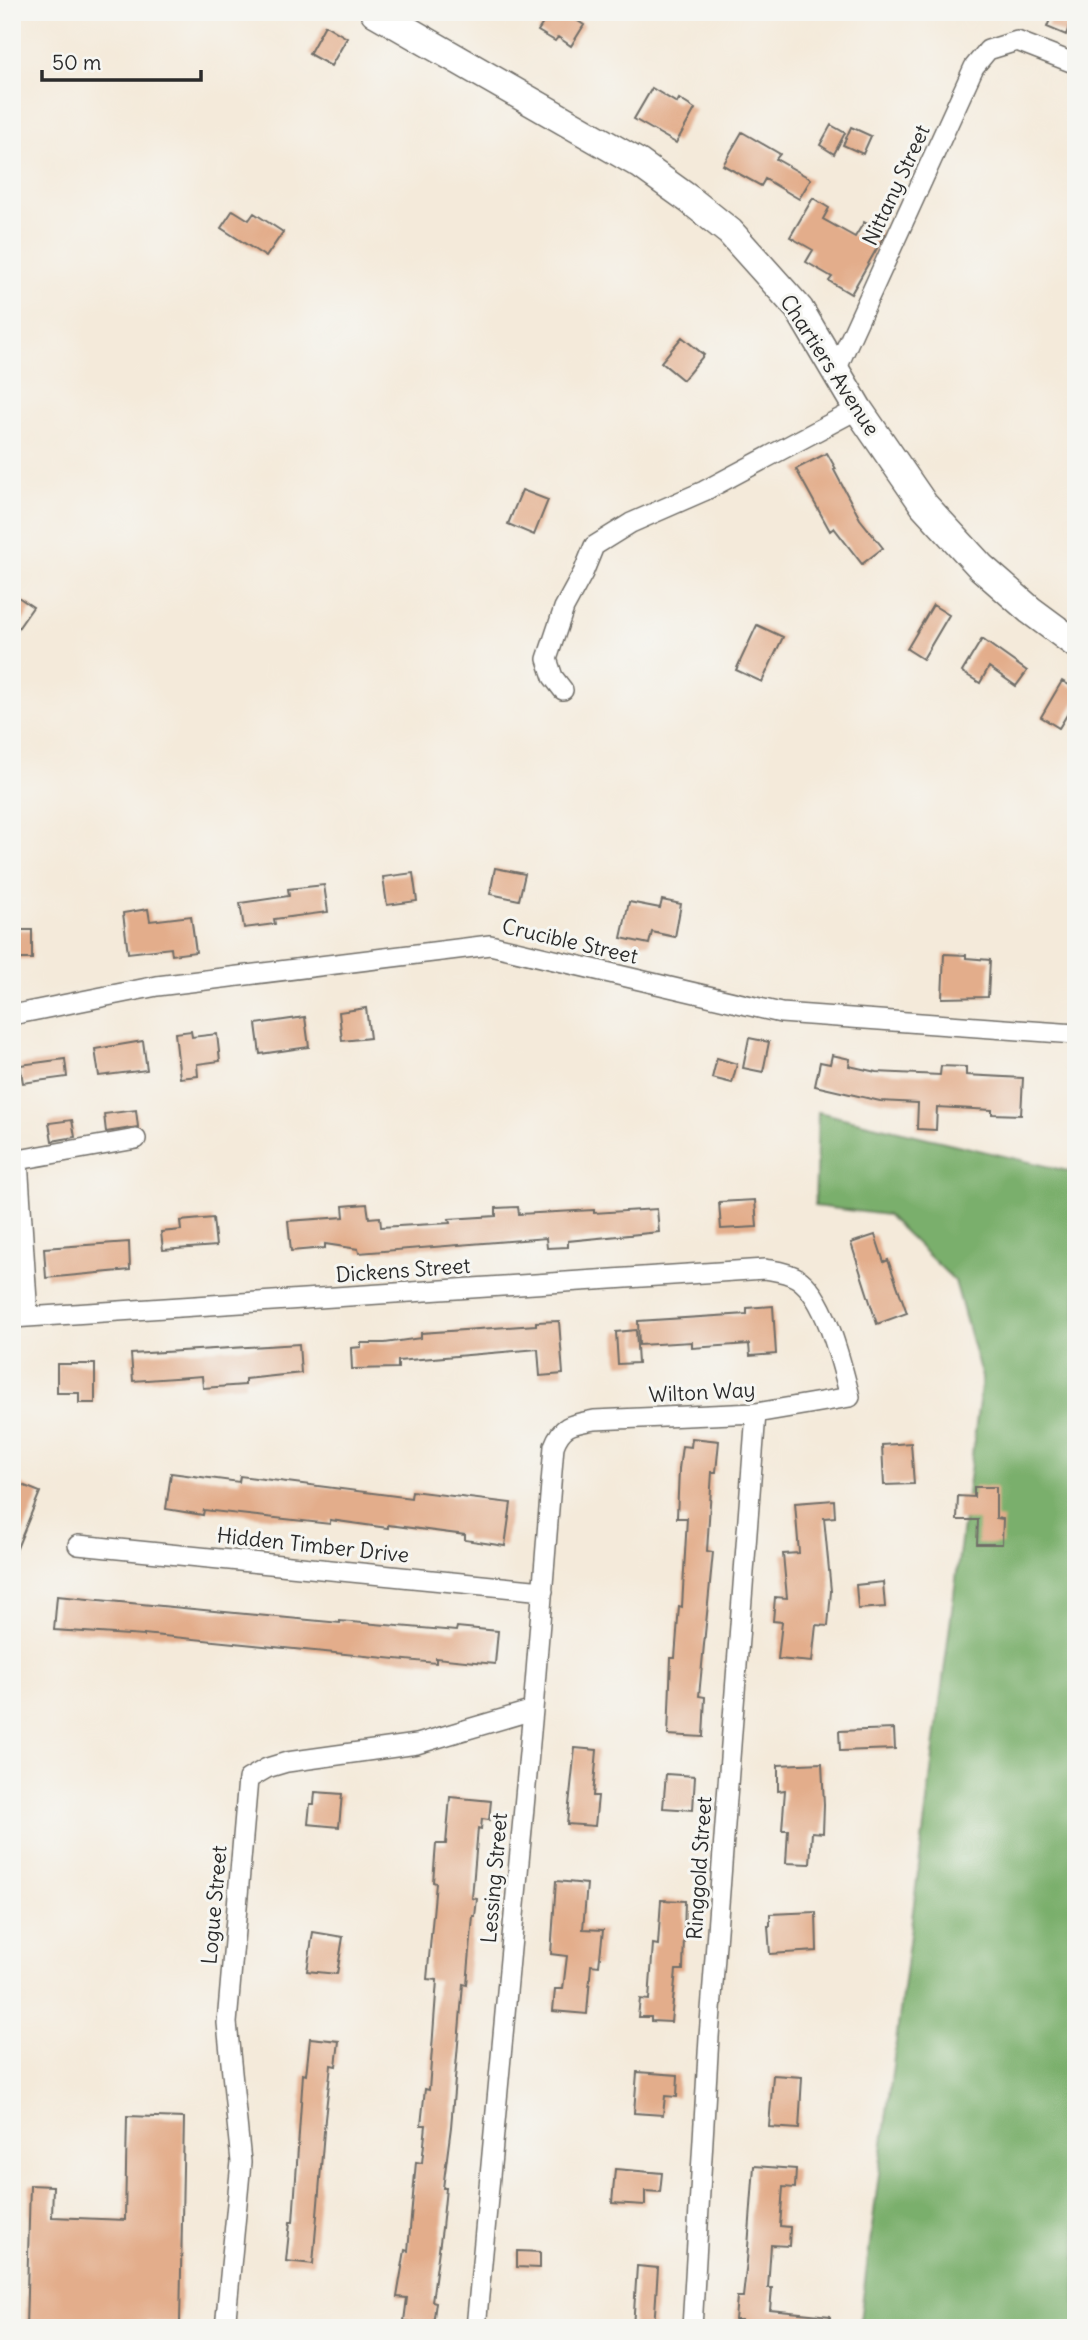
<svg xmlns="http://www.w3.org/2000/svg" width="1088" height="2340" viewBox="0 0 1088 2340" font-family="Delius,sans-serif">
<style>
.forest{fill:#7aaf6c;stroke:#526d4c;stroke-width:2}
.building{fill:#e3ad8b}
.lines{fill:none;stroke-linecap:round;stroke-linejoin:round}
.street-casing{stroke:#716e68;stroke-width:22}
.secondary-casing{stroke:#716e68;stroke-width:31}
.street{stroke:#fff;stroke-width:19}
.secondary{stroke:#fff;stroke-width:28}
.labels{text-anchor:middle;dominant-baseline:central;stroke-width:6;stroke-linejoin:round;paint-order:stroke}
.street-label{font-size:21px;fill:#2b2b2b;stroke:#f6f6f2}
</style>
<rect width="100%" height="100%" fill="#f6f6f2"/>
<filter id="ink" filterUnits="userSpaceOnUse"><feTurbulence type="fractalNoise" baseFrequency=".0143" numOctaves="2"/><feDisplacementMap in="SourceGraphic" scale="14" xChannelSelector="R" yChannelSelector="G"/><feConvolveMatrix kernelMatrix="1 2 1 2 8 2 1 2 1" color-interpolation-filters="sRGB"/></filter>
<filter id="wash" filterUnits="userSpaceOnUse"><feTurbulence type="fractalNoise" baseFrequency=".00686" numOctaves="4" result="noise"/><feDisplacementMap in="SourceGraphic" scale="28" xChannelSelector="R" yChannelSelector="G"/><feGaussianBlur stdDeviation="1.57" result="paint"/><feColorMatrix in="noise" values="0 0 0 0 0 0 0 0 0 0 0 0 0 0 0 0 0 1.4 0 .05"/><feComposite in="paint" operator="in"/></filter>
<g filter="url(#wash)">
<rect width="100%" height="100%" fill="#f4eada"/>
<path class="forest" d="M 818,1112 L 1076,1173 L 1076,2328 L 859,2328 L 982,1378 L 955,1281 L 887,1215 L 815,1206 Z"/>
<g id="blocks">
<path class="building" d="M 550,12 L 564,12 L 584,25 L 571,46 L 558,37 L 555,41 L 538,31 Z
M 1053,12 L 1074,12 L 1066,35 L 1047,27 Z
M 325,25 L 347,38 L 331,66 L 309,54 Z
M 652,88 L 677,103 L 679,99 L 695,109 L 676,143 L 634,119 Z
M 831,125 L 845,133 L 834,154 L 820,145 Z
M 851,127 L 871,136 L 863,154 L 843,145 Z
M 742,132 L 780,154 L 776,159 L 811,179 L 799,199 L 765,179 L 761,186 L 723,165 Z
M 813,198 L 829,208 L 823,219 L 855,237 L 864,222 L 885,234 L 851,294 L 829,281 L 832,277 L 806,262 L 813,250 L 790,237 Z
M 233,210 L 249,220 L 254,213 L 283,232 L 266,257 L 221,228 Z
M 682,337 L 704,355 L 683,380 L 661,362 Z
M 827,453 L 836,469 L 834,470 L 860,519 L 883,548 L 862,564 L 834,528 L 830,531 L 796,469 Z
M 522,490 L 548,500 L 534,535 L 508,524 Z
M 12,593 L 33,607 L 12,637 Z
M 933,605 L 949,615 L 923,659 L 907,649 Z
M 757,625 L 783,637 L 762,682 L 736,670 Z
M 982,639 L 1027,671 L 1016,686 L 989,667 L 980,683 L 962,672 Z
M 1062,681 L 1076,689 L 1076,700 L 1059,728 L 1041,717 Z
M 495,868 L 525,874 L 519,900 L 490,894 Z
M 413,873 L 417,901 L 387,905 L 383,877 Z
M 324,885 L 328,912 L 274,919 L 275,924 L 244,928 L 240,903 L 289,896 L 288,889 Z
M 662,900 L 681,904 L 675,937 L 652,932 L 649,944 L 621,938 L 629,902 L 660,908 Z
M 148,909 L 150,921 L 191,916 L 196,952 L 172,955 L 171,948 L 128,953 L 123,913 Z
M 12,930 L 32,930 L 32,959 L 12,959 Z
M 944,954 L 966,955 L 966,958 L 990,960 L 988,997 L 942,998 Z
M 366,1008 L 370,1038 L 342,1041 L 339,1012 Z
M 305,1017 L 309,1047 L 260,1054 L 256,1024 Z
M 191,1031 L 192,1037 L 217,1034 L 220,1061 L 197,1064 L 198,1076 L 180,1078 L 175,1033 Z
M 749,1038 L 769,1042 L 763,1072 L 743,1068 Z
M 143,1041 L 147,1070 L 99,1076 L 95,1049 Z
M 832,1055 L 850,1059 L 849,1066 L 876,1072 L 940,1075 L 941,1066 L 966,1067 L 966,1075 L 1023,1078 L 1021,1115 L 992,1114 L 992,1110 L 937,1107 L 936,1130 L 917,1129 L 918,1103 L 880,1101 L 815,1086 L 820,1062 L 830,1064 Z
M 717,1058 L 737,1064 L 732,1083 L 712,1078 Z
M 65,1059 L 67,1077 L 23,1083 L 20,1065 Z
M 136,1110 L 138,1127 L 106,1132 L 104,1114 Z
M 72,1120 L 75,1137 L 52,1141 L 49,1123 Z
M 755,1200 L 757,1227 L 721,1229 L 719,1202 Z
M 367,1204 L 369,1218 L 380,1217 L 381,1227 L 450,1223 L 449,1219 L 496,1216 L 496,1208 L 518,1207 L 519,1214 L 594,1210 L 594,1213 L 657,1209 L 659,1232 L 568,1241 L 568,1247 L 547,1248 L 546,1238 L 359,1253 L 358,1249 L 325,1244 L 325,1248 L 291,1251 L 288,1221 L 344,1217 L 343,1206 Z
M 213,1218 L 216,1246 L 163,1250 L 161,1232 L 181,1230 L 180,1221 Z
M 875,1235 L 884,1262 L 888,1260 L 907,1313 L 877,1324 L 851,1243 Z
M 129,1242 L 130,1270 L 46,1278 L 44,1248 Z
M 773,1306 L 776,1354 L 750,1356 L 749,1344 L 692,1348 L 692,1342 L 639,1345 L 638,1321 L 747,1314 L 747,1308 Z
M 559,1321 L 563,1374 L 540,1376 L 538,1349 L 398,1361 L 398,1368 L 352,1369 L 351,1348 L 361,1347 L 361,1343 L 385,1343 L 421,1338 L 421,1333 L 536,1325 L 536,1322 Z
M 636,1330 L 638,1363 L 618,1364 L 616,1332 Z
M 299,1344 L 301,1373 L 245,1379 L 245,1385 L 203,1388 L 202,1376 L 133,1381 L 131,1354 Z
M 57,1364 L 95,1364 L 95,1403 L 79,1403 L 79,1393 L 57,1393 Z
M 692,1438 L 719,1441 L 716,1472 L 712,1472 L 707,1551 L 713,1552 L 699,1696 L 705,1697 L 703,1737 L 668,1735 L 671,1658 L 675,1658 L 679,1606 L 682,1607 L 687,1518 L 677,1518 L 679,1469 L 682,1446 L 691,1447 Z
M 911,1443 L 914,1484 L 884,1485 L 882,1445 Z
M 171,1473 L 239,1482 L 240,1476 L 411,1498 L 412,1491 L 511,1503 L 505,1546 L 465,1540 L 465,1535 L 388,1525 L 388,1528 L 330,1520 L 330,1524 L 204,1510 L 203,1515 L 166,1509 Z
M 12,1481 L 40,1492 L 13,1558 L 12,1558 Z
M 974,1487 L 996,1487 L 996,1518 L 1003,1519 L 1002,1544 L 977,1544 L 978,1520 L 957,1520 L 958,1496 L 974,1497 Z
M 834,1500 L 835,1517 L 824,1518 L 831,1591 L 828,1626 L 816,1625 L 812,1662 L 778,1659 L 782,1622 L 773,1621 L 775,1597 L 787,1598 L 783,1554 L 799,1553 L 795,1503 Z
M 883,1582 L 885,1607 L 858,1609 L 856,1585 Z
M 57,1596 L 340,1623 L 340,1621 L 456,1631 L 457,1627 L 498,1631 L 495,1664 L 436,1658 L 436,1663 L 144,1634 L 144,1636 L 54,1630 Z
M 894,1729 L 895,1749 L 840,1751 L 839,1731 Z
M 575,1748 L 597,1750 L 593,1796 L 598,1796 L 595,1826 L 567,1824 Z
M 822,1763 L 824,1805 L 823,1833 L 812,1832 L 810,1864 L 786,1863 L 788,1830 L 782,1830 L 785,1790 L 778,1791 L 778,1765 Z
M 666,1774 L 695,1776 L 693,1810 L 663,1808 Z
M 315,1792 L 342,1794 L 339,1827 L 308,1824 L 310,1804 L 314,1804 Z
M 450,1797 L 491,1801 L 489,1820 L 482,1819 L 481,1829 L 478,1828 L 472,1898 L 477,1899 L 475,1916 L 473,1916 L 467,1985 L 463,1984 L 451,2127 L 443,2188 L 446,2188 L 442,2228 L 432,2301 L 436,2302 L 433,2325 L 404,2321 L 407,2298 L 397,2297 L 405,2250 L 408,2251 L 416,2162 L 422,2163 L 426,2125 L 421,2125 L 425,2089 L 429,2090 L 437,1980 L 427,1979 L 436,1883 L 433,1882 L 436,1844 L 446,1844 Z
M 556,1881 L 587,1884 L 583,1929 L 603,1930 L 599,1966 L 591,1965 L 587,2014 L 553,2011 L 555,1989 L 563,1989 L 567,1956 L 551,1954 Z
M 661,1900 L 685,1901 L 683,1970 L 676,1970 L 671,2022 L 651,2021 L 651,2017 L 638,2017 L 640,1999 L 649,2000 L 653,1944 L 658,1945 Z
M 816,1912 L 817,1951 L 770,1954 L 768,1926 L 770,1926 L 770,1914 Z
M 313,1932 L 343,1937 L 337,1974 L 307,1971 Z
M 310,2038 L 339,2041 L 336,2066 L 331,2065 L 325,2119 L 313,2264 L 286,2261 L 290,2222 L 293,2222 L 303,2074 L 306,2075 Z
M 637,2072 L 678,2075 L 677,2097 L 665,2096 L 663,2115 L 634,2113 Z
M 773,2075 L 802,2077 L 799,2129 L 769,2127 Z
M 127,2116 L 184,2118 L 180,2323 L 147,2322 L 147,2328 L 26,2328 L 30,2185 L 53,2186 L 52,2217 L 125,2220 Z
M 754,2166 L 796,2169 L 795,2188 L 783,2187 L 780,2226 L 790,2227 L 789,2246 L 771,2245 L 768,2288 L 772,2288 L 770,2310 L 830,2316 L 830,2328 L 740,2328 L 741,2320 L 735,2320 L 737,2297 L 743,2297 L 747,2261 Z
M 615,2169 L 662,2173 L 660,2192 L 645,2191 L 645,2205 L 612,2203 Z
M 517,2251 L 540,2252 L 540,2268 L 517,2267 Z
M 637,2266 L 658,2268 L 654,2328 L 633,2328 Z"/>
</g>
</g>
<g filter="url(#ink)">
<use href="#blocks" fill-opacity="0" stroke="#716e68" stroke-width="2"/>
<g class="lines">
<defs>
<path id="street" d="M 836,370 L 974,67 L 988,50 L 1017,41 L 1076,64
M 563,690 L 553,677 L 547,659 L 564,608 L 583,573 L 594,546 L 631,523 L 704,491 L 858,409
M 12,1015 L 157,986 L 490,945 L 781,1013 L 1076,1034
M 12,1160 L 18,1160 L 28,1317
M 18,1160 L 136,1139
M 12,1318 L 765,1269 C 776,1271 787,1272 797,1278 C 826,1296 842,1366 850,1397 L 756,1413 L 594,1420 C 573,1424 562,1424 554,1446 L 533,1710 L 476,2328
M 78,1545 L 543,1591
M 225,2328 L 241,2162 L 227,2023 L 248,1779 L 267,1768 L 287,1762 L 417,1744 L 533,1710
M 692,2328 L 709,2037 L 756,1413"/>
<path id="secondary" d="M 375,12 L 640,164 L 690,200 L 730,232 L 799,309 L 858,409 L 924,505 L 981,567 L 1030,610 L 1076,644"/>
</defs>
<use href="#street" class="street-casing"/>
<use href="#secondary" class="secondary-casing"/>
<use href="#street" class="street"/>
<use href="#secondary" class="secondary"/>
</g>
</g>
<g class="labels">
<g class="street-label">
<text transform="translate(896 185) rotate(-65)">Nittany Street</text>
<text transform="translate(830 365) rotate(57)">Chartiers Avenue</text>
<text transform="translate(570 941) rotate(13)">Crucible Street</text>
<text transform="translate(403 1270) rotate(-4)">Dickens Street</text>
<text transform="translate(702 1392) rotate(-3)">Wilton Way</text>
<text transform="translate(313 1545) rotate(6)">Hidden Timber Drive</text>
<text transform="translate(699 1868) rotate(-86)">Ringgold Street</text>
<text transform="translate(494 1878) rotate(-85)">Lessing Street</text>
<text transform="translate(214 1905) rotate(-85)">Logue Street</text>
</g>
</g>
<rect width="1088" height="2340" fill="none" stroke="#f6f6f2" stroke-width="42"/>
<path d="M42 70v10h159v-10" fill="none" stroke="#2b2b2b" stroke-width="3.5"/>
<text x="52" y="70" font-size="21" fill="#2b2b2b" stroke="#f6f6f2" stroke-width="5" paint-order="stroke">50 m</text>
</svg>
